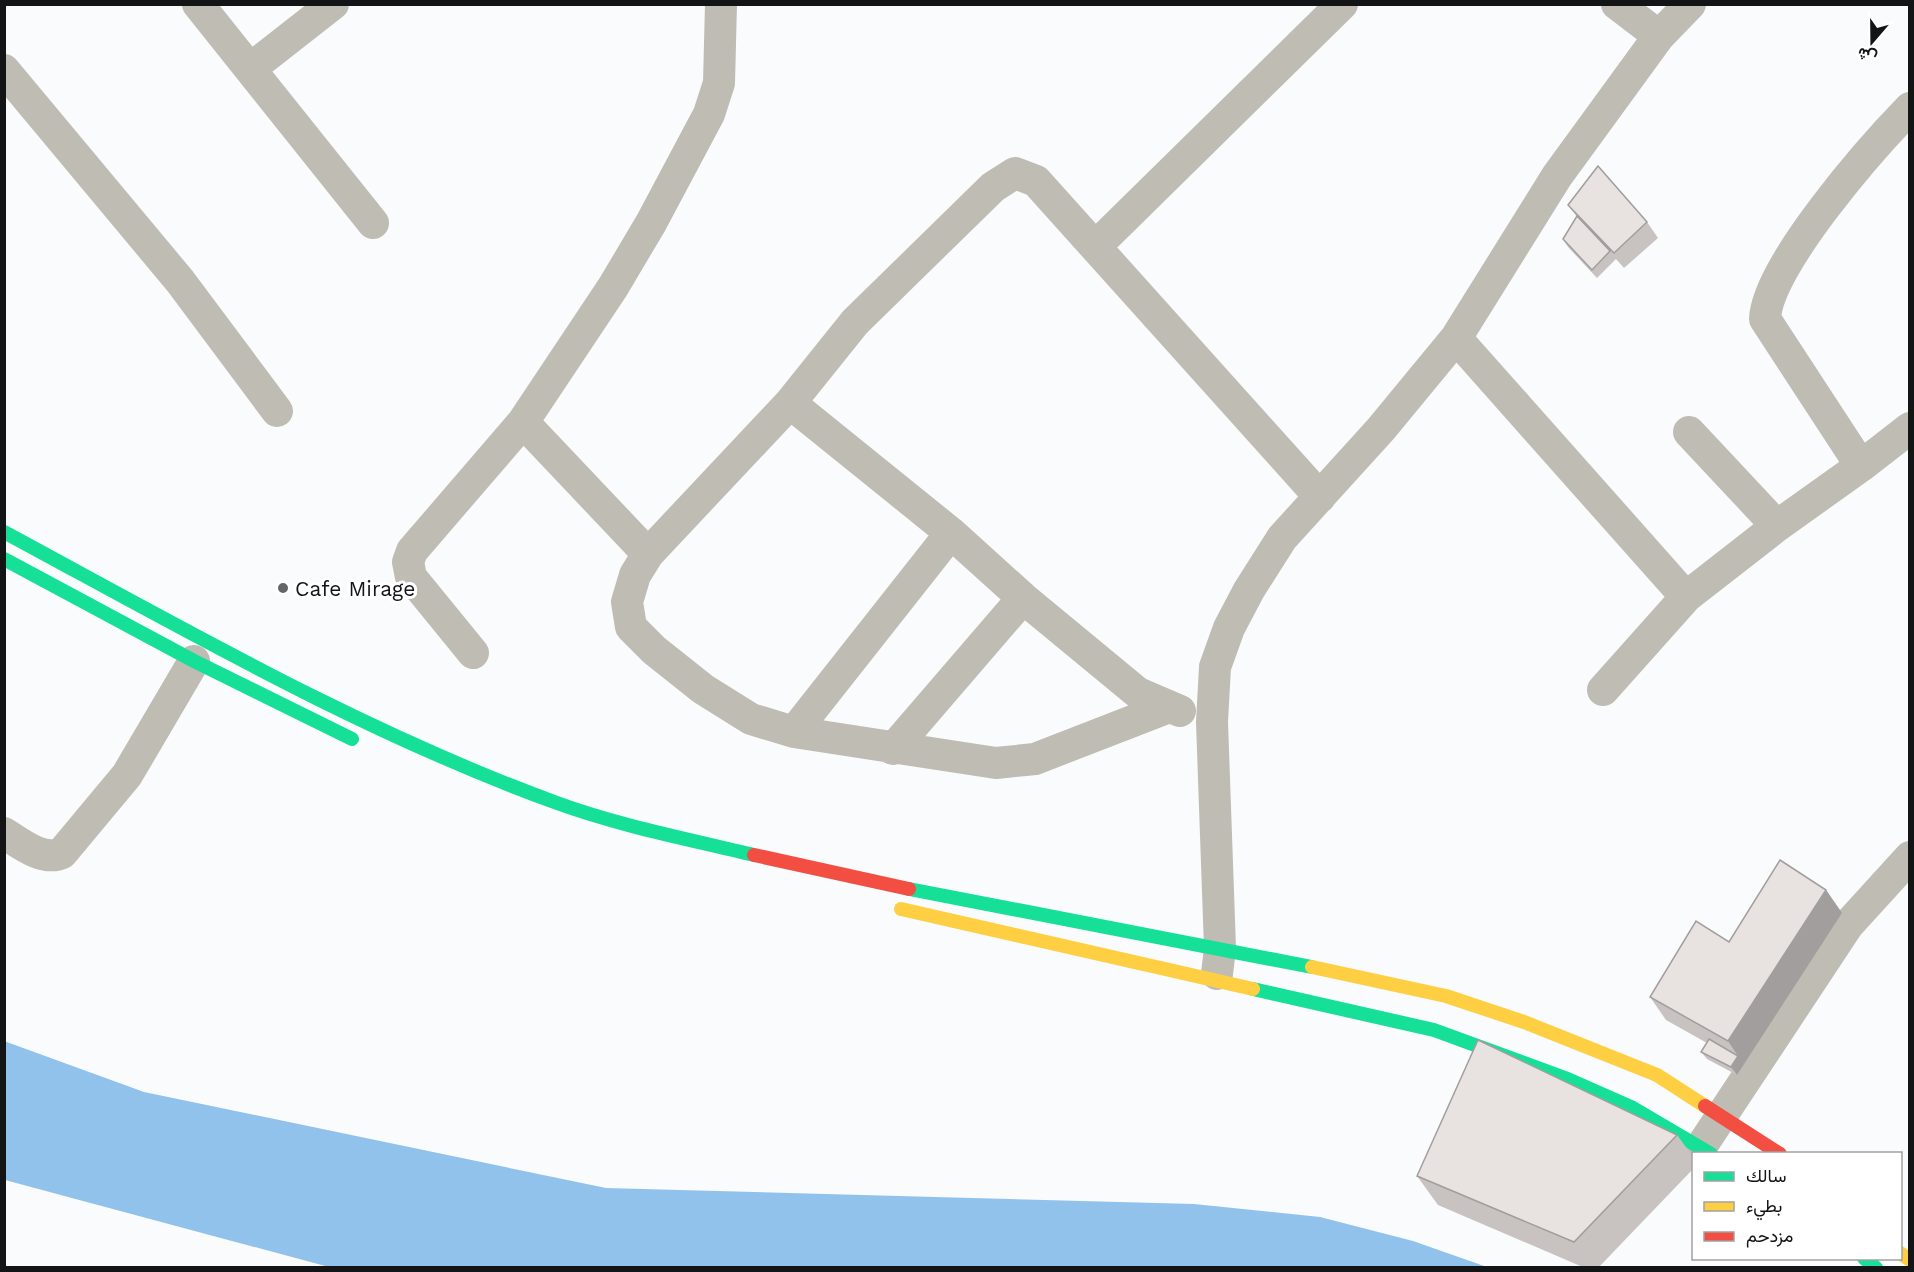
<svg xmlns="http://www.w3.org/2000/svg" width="1914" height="1272" viewBox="0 0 1914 1272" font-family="'Work Sans',Vazirmatn,sans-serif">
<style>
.water{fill:#91c2ec}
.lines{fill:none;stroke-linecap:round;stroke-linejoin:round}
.street{stroke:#bfbcb4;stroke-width:32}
.fast{stroke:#16e098;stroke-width:14}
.slow{stroke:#ffcf43;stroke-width:14}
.jam{stroke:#f24e42;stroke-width:14}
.wall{fill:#c8c2c1}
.shaded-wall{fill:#a29e9d}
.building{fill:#e8e2e0;stroke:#a29e9d;stroke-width:1.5}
.poi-dot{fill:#646567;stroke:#fff;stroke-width:2}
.labels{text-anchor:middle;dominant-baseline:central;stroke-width:6;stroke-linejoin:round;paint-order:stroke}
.poi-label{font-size:21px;fill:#131416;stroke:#fff;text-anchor:start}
</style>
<rect width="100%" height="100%" fill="#fafbfd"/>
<path class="water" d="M 4,1041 L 144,1092 L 606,1188 L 1194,1204 L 1320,1217 L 1413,1241 L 1487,1267 L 329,1267 L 5,1180 Z"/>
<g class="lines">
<path class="street" d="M 198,4 L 373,223
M 1617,4 L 1659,36
M 250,69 L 333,4
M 4,70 L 180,281 L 277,411
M 1096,246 L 1342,4
M 1456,338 L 1686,597
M 790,403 L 951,533 L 1023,598 L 1138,693 L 1180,711
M 523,422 L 648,554 L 790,403 L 855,322 L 993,187 L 1015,173 L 1036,181 L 1320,497
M 1689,432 L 1777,526 L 1861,466 L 1910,428
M 1861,466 L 1765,319 C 1767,266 1871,148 1910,108
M 648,554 L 635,575 L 627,602 L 631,627 L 654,650 L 703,689 L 751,719 L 794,732 L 996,763 L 1035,759 L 1169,707
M 473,653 L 411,577 L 408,562 L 412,551 L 523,422 L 613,287 L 651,223 L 709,114 L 719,83 L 721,4
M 1603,690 L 1686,597 L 1777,526
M 794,732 L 951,533
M 893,749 L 1023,598
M 4,833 C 20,843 43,862 62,853 L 127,775 L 194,661
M 1217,974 L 1220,948 L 1212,722 L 1215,667 L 1229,628 L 1249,590 L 1282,538 L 1381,429 L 1456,338 L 1557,176 L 1659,36 L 1690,4
M 1701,1147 L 1848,925 L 1910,857"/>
<path class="fast" d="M 4,532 C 184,629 364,733 557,803 C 620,826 688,839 754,855
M 4,559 L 194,661 L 352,739
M 909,889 L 1312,967
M 1253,989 L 1434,1030 L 1565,1078 L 1633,1108 L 1711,1154
M 1864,1258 L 1876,1268"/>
<path class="slow" d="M 901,909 L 1253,989
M 1312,967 L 1446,996 L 1524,1022 L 1657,1075 L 1705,1106
M 1900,1253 L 1910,1260"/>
<path class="jam" d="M 754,855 L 909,889
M 1705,1106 L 1780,1154"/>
</g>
<path class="wall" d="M 1568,205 L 1647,222 L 1658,238 L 1624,268 L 1616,259 L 1597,278 L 1568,247 L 1563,239 L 1577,217 Z
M 1826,890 L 1842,913 L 1737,1075 L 1707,1059 L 1701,1052 L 1707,1043 L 1666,1020 L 1650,997 L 1729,942 Z
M 1677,1135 L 1694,1158 L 1694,1168 L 1598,1268 L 1585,1268 L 1438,1205 L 1417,1176 Z"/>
<path class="shaded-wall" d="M 1826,890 L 1842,913 L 1737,1075 L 1731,1067 L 1738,1056 L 1728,1041 Z"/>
<path class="building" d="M 1598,166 L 1647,222 L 1614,253 L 1568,205 Z
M 1577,216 L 1610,251 L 1592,270 L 1563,239 Z
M 1780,860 L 1826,890 L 1728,1041 L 1650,997 L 1696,921 L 1729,942 Z
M 1709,1039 L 1738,1056 L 1731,1067 L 1701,1052 Z
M 1478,1040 L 1677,1135 L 1574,1242 L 1417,1176 Z"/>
<circle class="poi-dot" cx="283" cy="588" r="6"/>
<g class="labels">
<g class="poi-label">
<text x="295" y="588">Cafe Mirage</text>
</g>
</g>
<rect width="1914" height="1272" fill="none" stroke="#131416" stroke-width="12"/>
<rect x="1692" y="1152" width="210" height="108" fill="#ffffff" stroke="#a1a1a2" stroke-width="1.5"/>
<rect x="1704" y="1172" width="30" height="9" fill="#16e098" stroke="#a1a1a2" stroke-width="1.5"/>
<text x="1746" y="1182" font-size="18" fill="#131416">سالك</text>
<rect x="1704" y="1202" width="30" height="9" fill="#ffcf43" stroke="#a1a1a2" stroke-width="1.5"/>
<text x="1746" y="1212" font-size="18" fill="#131416">بطيء</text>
<rect x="1704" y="1232" width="30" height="9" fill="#f24e42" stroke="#a1a1a2" stroke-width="1.5"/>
<text x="1746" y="1242" font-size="18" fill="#131416">مزدحم</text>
<g transform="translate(1872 42) rotate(200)" stroke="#ffffff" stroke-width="4.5" paint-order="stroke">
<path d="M0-4.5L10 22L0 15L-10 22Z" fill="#131416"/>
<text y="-9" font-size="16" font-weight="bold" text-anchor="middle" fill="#131416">ش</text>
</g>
</svg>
